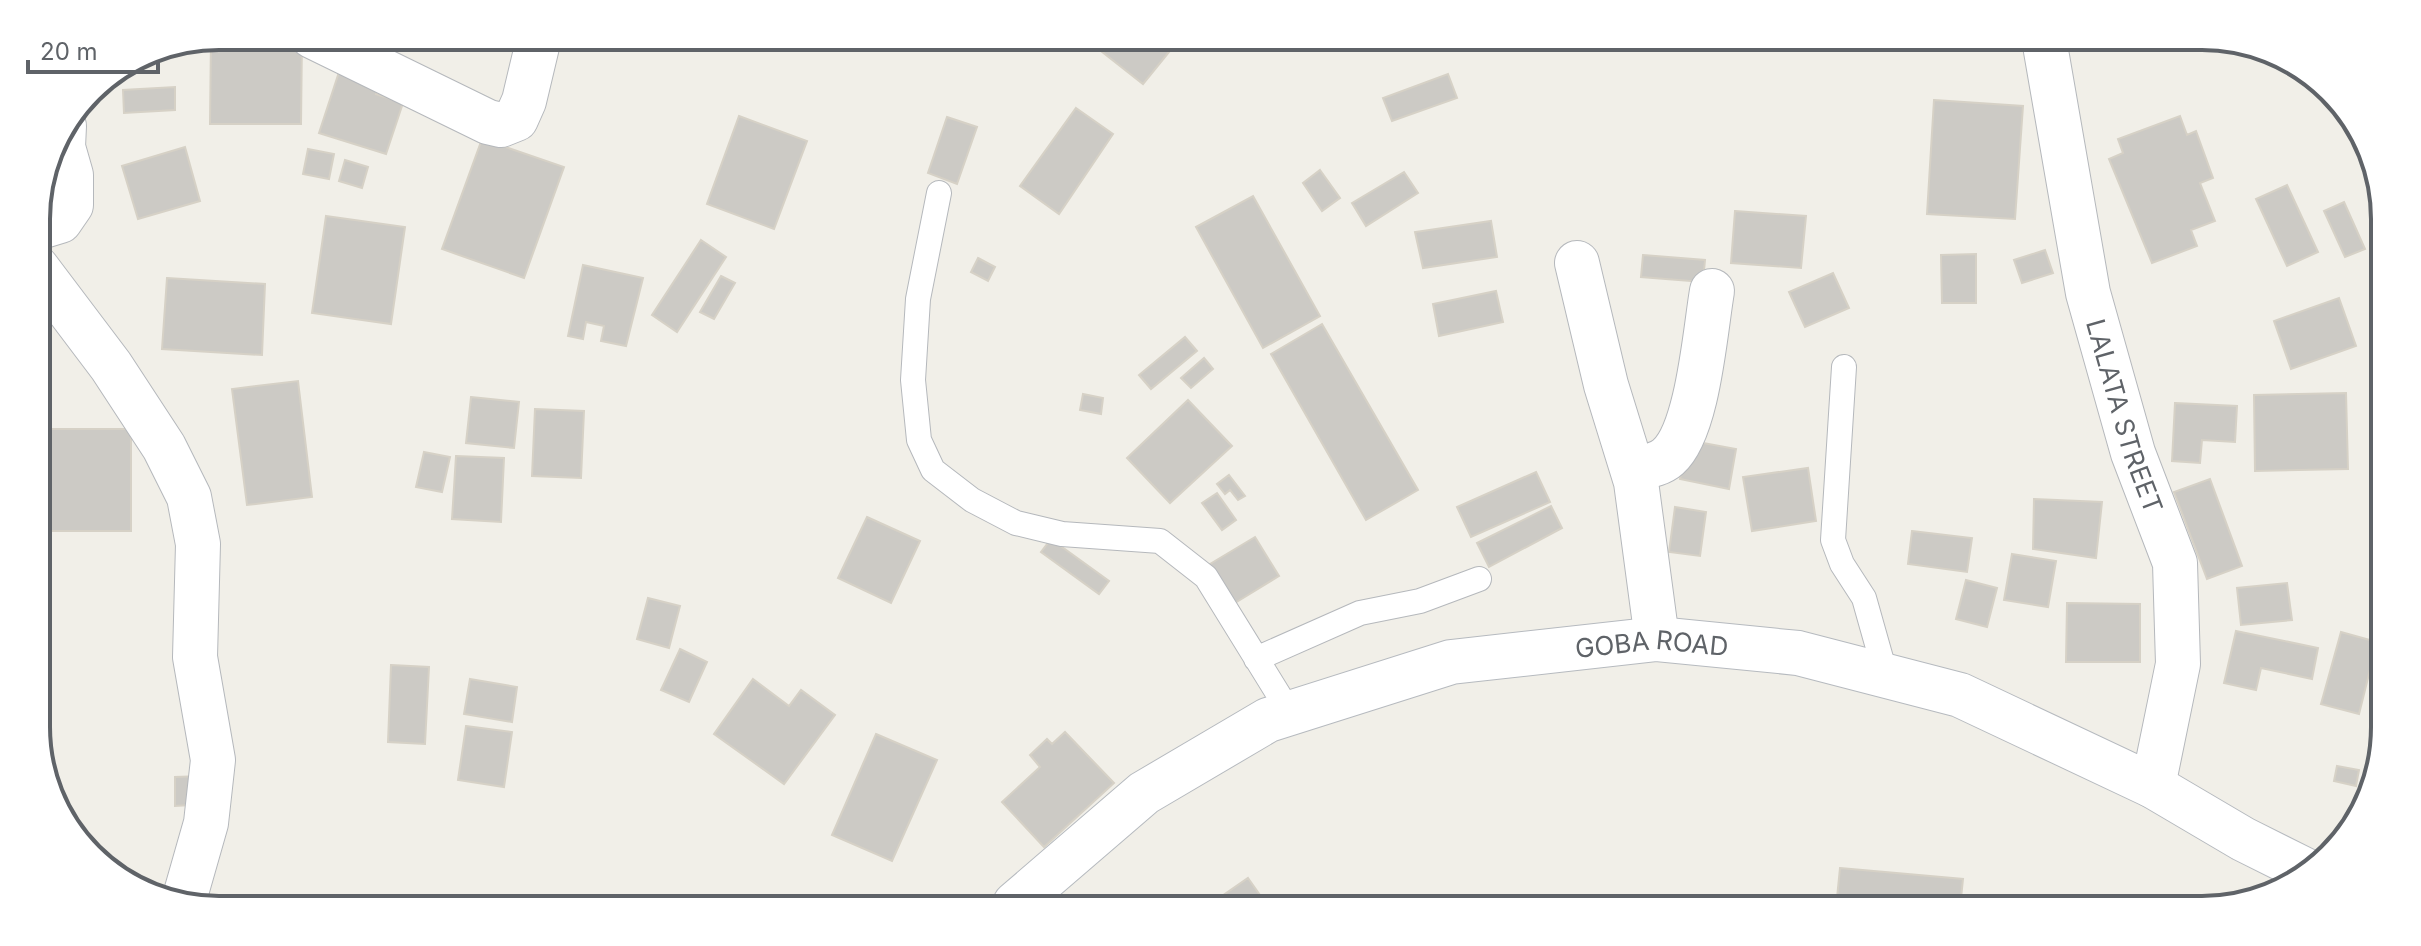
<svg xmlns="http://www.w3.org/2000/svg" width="2421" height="946" viewBox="0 0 2421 946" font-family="Inter,sans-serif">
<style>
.building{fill:#cccac5;stroke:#d6d1c6;stroke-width:2}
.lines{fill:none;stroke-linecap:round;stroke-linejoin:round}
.lane-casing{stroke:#b5b8bc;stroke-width:26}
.street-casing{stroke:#b5b8bc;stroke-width:46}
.secondary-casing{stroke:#b6babf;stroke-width:46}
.lane{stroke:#fff;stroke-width:24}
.street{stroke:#fff;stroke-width:44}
.secondary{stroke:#fff;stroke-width:44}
.labels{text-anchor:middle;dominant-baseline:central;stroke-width:7;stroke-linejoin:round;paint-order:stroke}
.street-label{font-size:26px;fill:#5f6368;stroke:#fff}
.rim{fill:none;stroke:#5f6368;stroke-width:4}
</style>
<rect width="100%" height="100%" fill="#f1efe8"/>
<path class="building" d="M 211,38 L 302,39 L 301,124 L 210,124 Z
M 1087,40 L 1178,41 L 1143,84 Z
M 340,69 L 380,82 L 376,94 L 403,103 L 386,154 L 319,133 Z
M 1448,74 L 1457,98 L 1392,121 L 1383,98 Z
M 175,87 L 175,110 L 124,113 L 123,90 Z
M 1934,100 L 2023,106 L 2015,219 L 1927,214 Z
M 1076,108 L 1113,134 L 1059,214 L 1020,186 Z
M 739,116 L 807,141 L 774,229 L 707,204 Z
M 2180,116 L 2187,135 L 2196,131 L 2213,178 L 2200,183 L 2215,221 L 2191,230 L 2197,246 L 2152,263 L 2109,159 L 2123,153 L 2118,139 Z
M 947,117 L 977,127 L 957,184 L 928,173 Z
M 482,139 L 564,167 L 524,278 L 442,249 Z
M 185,147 L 200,201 L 138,219 L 122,166 Z
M 308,149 L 334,154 L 329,179 L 303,174 Z
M 345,160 L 368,167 L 362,188 L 339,181 Z
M 1320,170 L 1340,198 L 1322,211 L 1303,183 Z
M 1404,172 L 1418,193 L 1366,226 L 1352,203 Z
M 2287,185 L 2318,252 L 2287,266 L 2256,199 Z
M 1253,196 L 1320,316 L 1263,348 L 1196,227 Z
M 2344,202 L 2365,249 L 2345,257 L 2324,211 Z
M 1735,211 L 1806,216 L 1801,268 L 1731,263 Z
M 326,216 L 405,227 L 391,324 L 312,313 Z
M 1491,221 L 1497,257 L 1423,268 L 1415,232 Z
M 701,240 L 726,257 L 677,332 L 652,315 Z
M 2045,250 L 2053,273 L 2022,283 L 2014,260 Z
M 1976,254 L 1976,303 L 1942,303 L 1941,255 Z
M 1643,255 L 1705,260 L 1703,282 L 1641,277 Z
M 978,258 L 995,267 L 988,281 L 971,272 Z
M 583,265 L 643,278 L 626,346 L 601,341 L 604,326 L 586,322 L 583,339 L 568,336 Z
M 1833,273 L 1849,308 L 1805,327 L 1789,292 Z
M 721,276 L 735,283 L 714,319 L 700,312 Z
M 167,278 L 265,284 L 262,355 L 162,349 Z
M 1496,291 L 1503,322 L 1439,336 L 1433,304 Z
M 2339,298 L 2356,346 L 2291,369 L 2274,321 Z
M 1322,324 L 1418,490 L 1366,520 L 1271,354 Z
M 1185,337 L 1197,351 L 1151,389 L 1139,375 Z
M 1204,358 L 1213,369 L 1191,388 L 1181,378 Z
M 298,381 L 312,497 L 247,505 L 232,389 Z
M 2346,393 L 2348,469 L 2255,471 L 2254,395 Z
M 1083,394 L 1103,398 L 1101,414 L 1080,410 Z
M 471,397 L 519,402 L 514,448 L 466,443 Z
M 1188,400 L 1232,446 L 1170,503 L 1127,458 Z
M 2175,403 L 2237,406 L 2235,442 L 2202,440 L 2200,463 L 2172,461 Z
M 535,409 L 584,411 L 581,478 L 532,476 Z
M 38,429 L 131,429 L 131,531 L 38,531 Z
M 1687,440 L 1736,449 L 1729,489 L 1680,479 Z
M 424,452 L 450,457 L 442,492 L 416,487 Z
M 456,456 L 504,458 L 501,522 L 452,519 Z
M 1808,468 L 1816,521 L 1752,531 L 1743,477 Z
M 1536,472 L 1550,502 L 1471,537 L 1457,507 Z
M 1229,475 L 1245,496 L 1238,500 L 1230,490 L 1225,494 L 1217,484 Z
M 2210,479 L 2242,566 L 2207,579 L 2174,492 Z
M 1217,493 L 1236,520 L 1222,530 L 1202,503 Z
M 2034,499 L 2102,502 L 2096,558 L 2033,549 Z
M 1551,506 L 1562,528 L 1489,567 L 1477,543 Z
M 1675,507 L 1706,512 L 1700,556 L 1669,552 Z
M 867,517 L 920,541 L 891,603 L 838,578 Z
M 1912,531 L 1972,538 L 1967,572 L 1908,564 Z
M 1255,537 L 1279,576 L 1235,603 L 1210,564 Z
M 1051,539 L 1109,581 L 1099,594 L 1041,552 Z
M 2012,554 L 2056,561 L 2048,607 L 2004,600 Z
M 1966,580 L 1997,588 L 1987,627 L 1956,619 Z
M 2287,583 L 2292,620 L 2241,625 L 2237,588 Z
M 648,598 L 680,606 L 669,648 L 637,639 Z
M 2067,603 L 2140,604 L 2140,662 L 2066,662 Z
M 2236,631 L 2318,648 L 2312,679 L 2261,668 L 2256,690 L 2224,683 Z
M 2341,632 L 2377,642 L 2359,714 L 2321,704 Z
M 680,649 L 707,662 L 689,702 L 661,690 Z
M 391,665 L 429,667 L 425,744 L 388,742 Z
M 470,679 L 517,687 L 512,722 L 464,714 Z
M 753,679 L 789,706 L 801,690 L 835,715 L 784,784 L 714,734 Z
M 466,726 L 512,732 L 504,787 L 458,780 Z
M 1065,732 L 1114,783 L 1044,847 L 1002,802 L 1040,767 L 1030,755 L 1047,739 L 1052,744 Z
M 876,734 L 937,760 L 892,861 L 832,835 Z
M 2337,766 L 2359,770 L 2356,786 L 2334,781 Z
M 203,776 L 191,805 L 175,806 L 175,777 Z
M 1840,868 L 1963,879 L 1960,908 L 1836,908 Z
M 1248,878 L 1267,905 L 1209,905 Z"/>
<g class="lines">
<defs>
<path id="lane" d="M 939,193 L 918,299 L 913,380 L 919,440 L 933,470 L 972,500 L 1016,523 L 1062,534 L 1160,541 L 1206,577 L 1290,713
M 1844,367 L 1833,540 L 1842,564 L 1864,598 L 1886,676
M 1256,659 L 1360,613 L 1420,601 L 1479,579"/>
<g id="street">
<path d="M 312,36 L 488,122 L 501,125 L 516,119 L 524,101 L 539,38"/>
<path id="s1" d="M 2045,45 L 2088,293 L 2133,453 L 2175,563 L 2178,664 L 2153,786"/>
<path d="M 37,228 L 60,221 L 71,205 L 71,175 L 63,147 L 64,126"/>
<path d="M 1577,263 L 1606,385 L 1636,482 L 1657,639"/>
<path d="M 37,268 L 111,366 L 164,447 L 189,497 L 198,544 L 195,657 L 213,760 L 206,823 L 184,900"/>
<path d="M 1633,470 C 1644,467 1659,465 1668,457 C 1698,431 1705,332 1712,291"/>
</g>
<g id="secondary">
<path id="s2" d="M 1015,904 L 1144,793 L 1268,720 L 1451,662 L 1657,639 L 1798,653 L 1960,695 L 2153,786 L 2243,839 L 2311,873"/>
</g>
</defs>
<use href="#lane" class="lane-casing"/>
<use href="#street" class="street-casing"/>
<use href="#secondary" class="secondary-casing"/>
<use href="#lane" class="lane"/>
<use href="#street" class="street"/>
<use href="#secondary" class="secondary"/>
</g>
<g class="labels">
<g class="street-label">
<text stroke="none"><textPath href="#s1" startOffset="380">LALATA STREET</textPath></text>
<text stroke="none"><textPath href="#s2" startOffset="708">GOBA ROAD</textPath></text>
</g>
</g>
<path d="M0 0H2421V946H0ZM219 50H2202A169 169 0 0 1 2371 219V727A169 169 0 0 1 2202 896H219A169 169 0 0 1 50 727V219A169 169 0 0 1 219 50Z" fill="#fff" fill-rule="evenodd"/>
<path class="rim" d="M219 50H2202A169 169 0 0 1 2371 219V727A169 169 0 0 1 2202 896H219A169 169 0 0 1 50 727V219A169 169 0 0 1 219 50Z"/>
<path d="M28 60v12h130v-12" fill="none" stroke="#5f6368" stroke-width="4"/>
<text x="40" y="60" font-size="24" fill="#5f6368" stroke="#ffffff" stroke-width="6" paint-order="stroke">20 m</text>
</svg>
